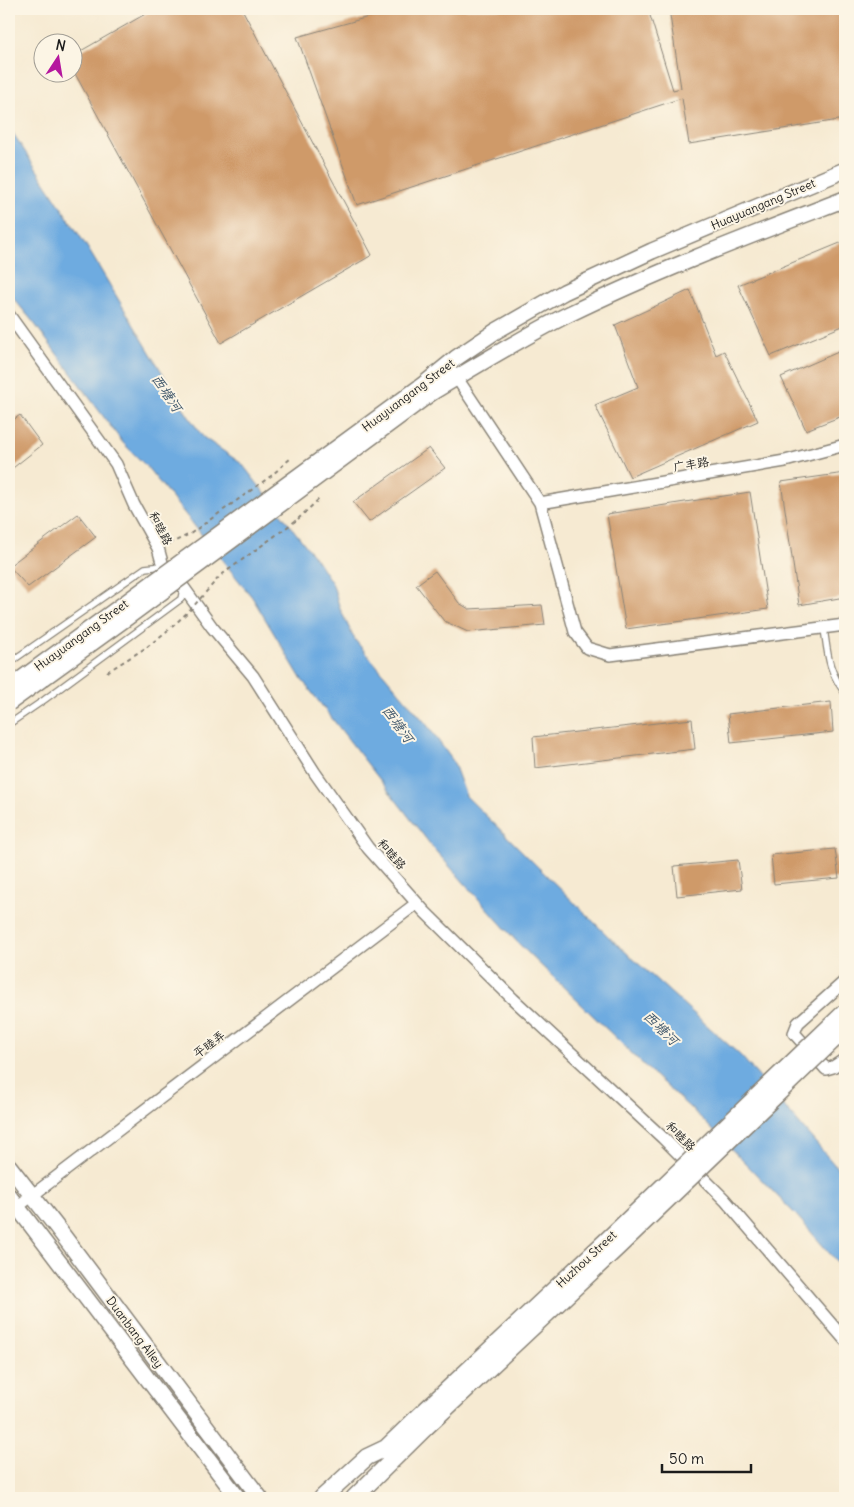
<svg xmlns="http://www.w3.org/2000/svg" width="854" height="1507" viewBox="0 0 854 1507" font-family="Delius,'LXGW WenKai TC',sans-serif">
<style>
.water{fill:#6eabe0;stroke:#45647e}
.building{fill:#cf9a69}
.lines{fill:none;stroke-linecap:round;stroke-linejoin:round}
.service-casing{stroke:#898377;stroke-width:8}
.minor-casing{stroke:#898377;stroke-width:14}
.tertiary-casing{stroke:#898377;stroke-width:18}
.secondary-casing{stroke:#898377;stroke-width:19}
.path{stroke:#898377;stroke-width:2;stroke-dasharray:4 4;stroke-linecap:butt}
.service{stroke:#fff;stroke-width:5.5}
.minor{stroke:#fff;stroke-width:11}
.tertiary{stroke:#fff;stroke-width:15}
.secondary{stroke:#fff;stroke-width:16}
.tertiary-bridge-casing{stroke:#898377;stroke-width:18;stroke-linecap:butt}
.secondary-bridge-casing{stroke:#898377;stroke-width:19;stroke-linecap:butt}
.path-bridge{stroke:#898377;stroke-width:2;stroke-dasharray:4 4;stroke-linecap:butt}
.tertiary-bridge{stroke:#fff;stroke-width:15}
.secondary-bridge{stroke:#fff;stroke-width:16}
.labels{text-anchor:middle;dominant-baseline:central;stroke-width:4;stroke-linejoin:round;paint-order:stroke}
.street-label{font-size:12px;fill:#1c1c1c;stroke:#fcf5e5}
.water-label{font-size:14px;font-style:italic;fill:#3d556a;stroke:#fcf5e5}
</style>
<rect width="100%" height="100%" fill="#fcf5e5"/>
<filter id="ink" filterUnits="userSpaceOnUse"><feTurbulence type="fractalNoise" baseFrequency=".02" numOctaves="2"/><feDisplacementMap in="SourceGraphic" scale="10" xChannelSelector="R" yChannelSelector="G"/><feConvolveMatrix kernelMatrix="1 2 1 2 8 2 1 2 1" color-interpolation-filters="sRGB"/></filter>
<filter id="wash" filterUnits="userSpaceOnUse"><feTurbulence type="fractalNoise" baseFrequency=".0096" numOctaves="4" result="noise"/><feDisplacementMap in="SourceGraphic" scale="20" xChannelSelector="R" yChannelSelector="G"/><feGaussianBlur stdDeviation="1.12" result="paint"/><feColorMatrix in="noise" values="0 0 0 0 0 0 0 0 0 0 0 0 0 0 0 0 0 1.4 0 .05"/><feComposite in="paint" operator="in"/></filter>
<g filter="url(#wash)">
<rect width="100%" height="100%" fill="#f6ead2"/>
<path class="water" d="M 9,127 L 87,247 L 187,414 L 203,437 L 242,464 L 317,560 L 333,585 L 340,609 L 355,640 L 427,725 L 453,761 L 466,796 L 610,938 L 741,1056 L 845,1177 L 845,1271 L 797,1216 L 701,1118 L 650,1071 L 518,943 L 434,849 L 302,680 L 252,597 L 147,467 L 123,443 L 34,323 L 9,293 Z"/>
<g id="blocks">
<path class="building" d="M 154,9 L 242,9 L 372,255 L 221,343 L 72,68 L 72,56 Z
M 397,9 L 648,9 L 673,90 L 681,88 L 669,9 L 845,9 L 845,119 L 689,144 L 682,98 L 357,205 L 297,37 Z
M 845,241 L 845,325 L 771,356 L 738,285 Z
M 690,290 L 716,355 L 724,351 L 758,421 L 630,477 L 595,405 L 638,387 L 615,325 Z
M 845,349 L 845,415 L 806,430 L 781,377 Z
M 20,415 L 42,445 L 9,471 L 9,423 Z
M 429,448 L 445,468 L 369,522 L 353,502 Z
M 845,473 L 845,597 L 799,605 L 781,482 Z
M 750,492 L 768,609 L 626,629 L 607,514 Z
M 78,514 L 96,537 L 28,587 L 9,566 Z
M 435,571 L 459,603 L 469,609 L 542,605 L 545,625 L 468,632 L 444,621 L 416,585 Z
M 831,702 L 833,732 L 731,743 L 728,714 Z
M 692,719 L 695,749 L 535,768 L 533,737 Z
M 835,849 L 839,878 L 774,884 L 771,855 Z
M 738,860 L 742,889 L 677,896 L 674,866 Z"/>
</g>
</g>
<g filter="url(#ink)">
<use href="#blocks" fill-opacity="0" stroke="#898377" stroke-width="1"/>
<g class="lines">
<defs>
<path id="service" d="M 824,628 C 828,656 828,670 845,693
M 9,663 L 145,568 L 163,566
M 9,724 L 44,700 L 181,599 L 183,589"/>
<path id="minor" d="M 9,315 L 116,464 L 134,505 L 158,548 L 163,566 L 184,588 L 212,627 L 253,676 L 315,773 L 368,848 L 424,911 L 513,999 L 663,1138 L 725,1200 L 845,1340
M 447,366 L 457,378 L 540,503 L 575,632 L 587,648 L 610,655 L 845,625
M 540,503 L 785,461 L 845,445
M 845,981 L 798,1023 L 794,1033 L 826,1069 L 833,1067 L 845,1059
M 17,1207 L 417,903"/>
<path id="tertiary" d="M 424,384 L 456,358 L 496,331 L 564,292 L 652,251 L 845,170
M 431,393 C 476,366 521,338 569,314 C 659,270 752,235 845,199
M 9,1166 L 56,1226 L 260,1498
M 9,1196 L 238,1498"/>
<path id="secondary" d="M 322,1498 L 367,1457 L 386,1448 L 417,1418
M 354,1498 L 425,1428"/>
</defs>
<use href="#service" class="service-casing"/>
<use href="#minor" class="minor-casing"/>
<use href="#tertiary" class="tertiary-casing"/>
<use href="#secondary" class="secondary-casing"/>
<path class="path" d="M 298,519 L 320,498
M 169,544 L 190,534 L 271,476 L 292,457
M 107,672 L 147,647"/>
<use href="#service" class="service"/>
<use href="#minor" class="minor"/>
<use href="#tertiary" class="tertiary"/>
<use href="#secondary" class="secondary"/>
<defs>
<path id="tertiary-bridge" d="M 9,688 L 424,384
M 9,703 L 128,617 L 431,393"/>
<path id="secondary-bridge" d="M 417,1418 L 606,1241 L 845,1012
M 425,1428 L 618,1247 L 845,1029"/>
</defs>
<use href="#tertiary-bridge" class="tertiary-bridge-casing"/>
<use href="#secondary-bridge" class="secondary-bridge-casing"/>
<path class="path-bridge" d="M 147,647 L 172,627 L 192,608 L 220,576 L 298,519"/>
<use href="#tertiary-bridge" class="tertiary-bridge"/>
<use href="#secondary-bridge" class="secondary-bridge"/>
</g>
</g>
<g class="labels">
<g class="street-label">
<text transform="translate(763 204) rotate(-23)">Huayuangang Street</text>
<text transform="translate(408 395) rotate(-37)">Huayuangang Street</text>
<text transform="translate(691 464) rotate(-10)">广丰路</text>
<text transform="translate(161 528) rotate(63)">和睦路</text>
<text transform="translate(81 635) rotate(-36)">Huayuangang Street</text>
<text transform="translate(392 854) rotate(49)">和睦路</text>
<text transform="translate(209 1044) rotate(-37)">平睦弄</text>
<text transform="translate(681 1136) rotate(45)">和睦路</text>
<text transform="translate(586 1259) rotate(-43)">Huzhou Street</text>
<text transform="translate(135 1332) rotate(53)">Duanbang Alley</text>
</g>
<g class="water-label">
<text transform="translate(167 393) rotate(56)">西塘河</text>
<text transform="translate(398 724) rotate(54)">西塘河</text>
<text transform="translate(661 1028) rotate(44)">西塘河</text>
</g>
</g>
<rect width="854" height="1507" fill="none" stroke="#fcf5e5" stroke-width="30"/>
<g transform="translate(58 58) rotate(12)"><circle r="24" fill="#fcf5e5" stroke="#a29e95"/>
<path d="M0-4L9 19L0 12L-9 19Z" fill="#b5179e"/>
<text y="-8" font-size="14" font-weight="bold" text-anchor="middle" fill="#1c1c1c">N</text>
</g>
<path d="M662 1464v8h89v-8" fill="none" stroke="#1c1c1c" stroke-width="2.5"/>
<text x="669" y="1464" font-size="15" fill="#1c1c1c" stroke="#fcf5e5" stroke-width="4" paint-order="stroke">50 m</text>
</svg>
